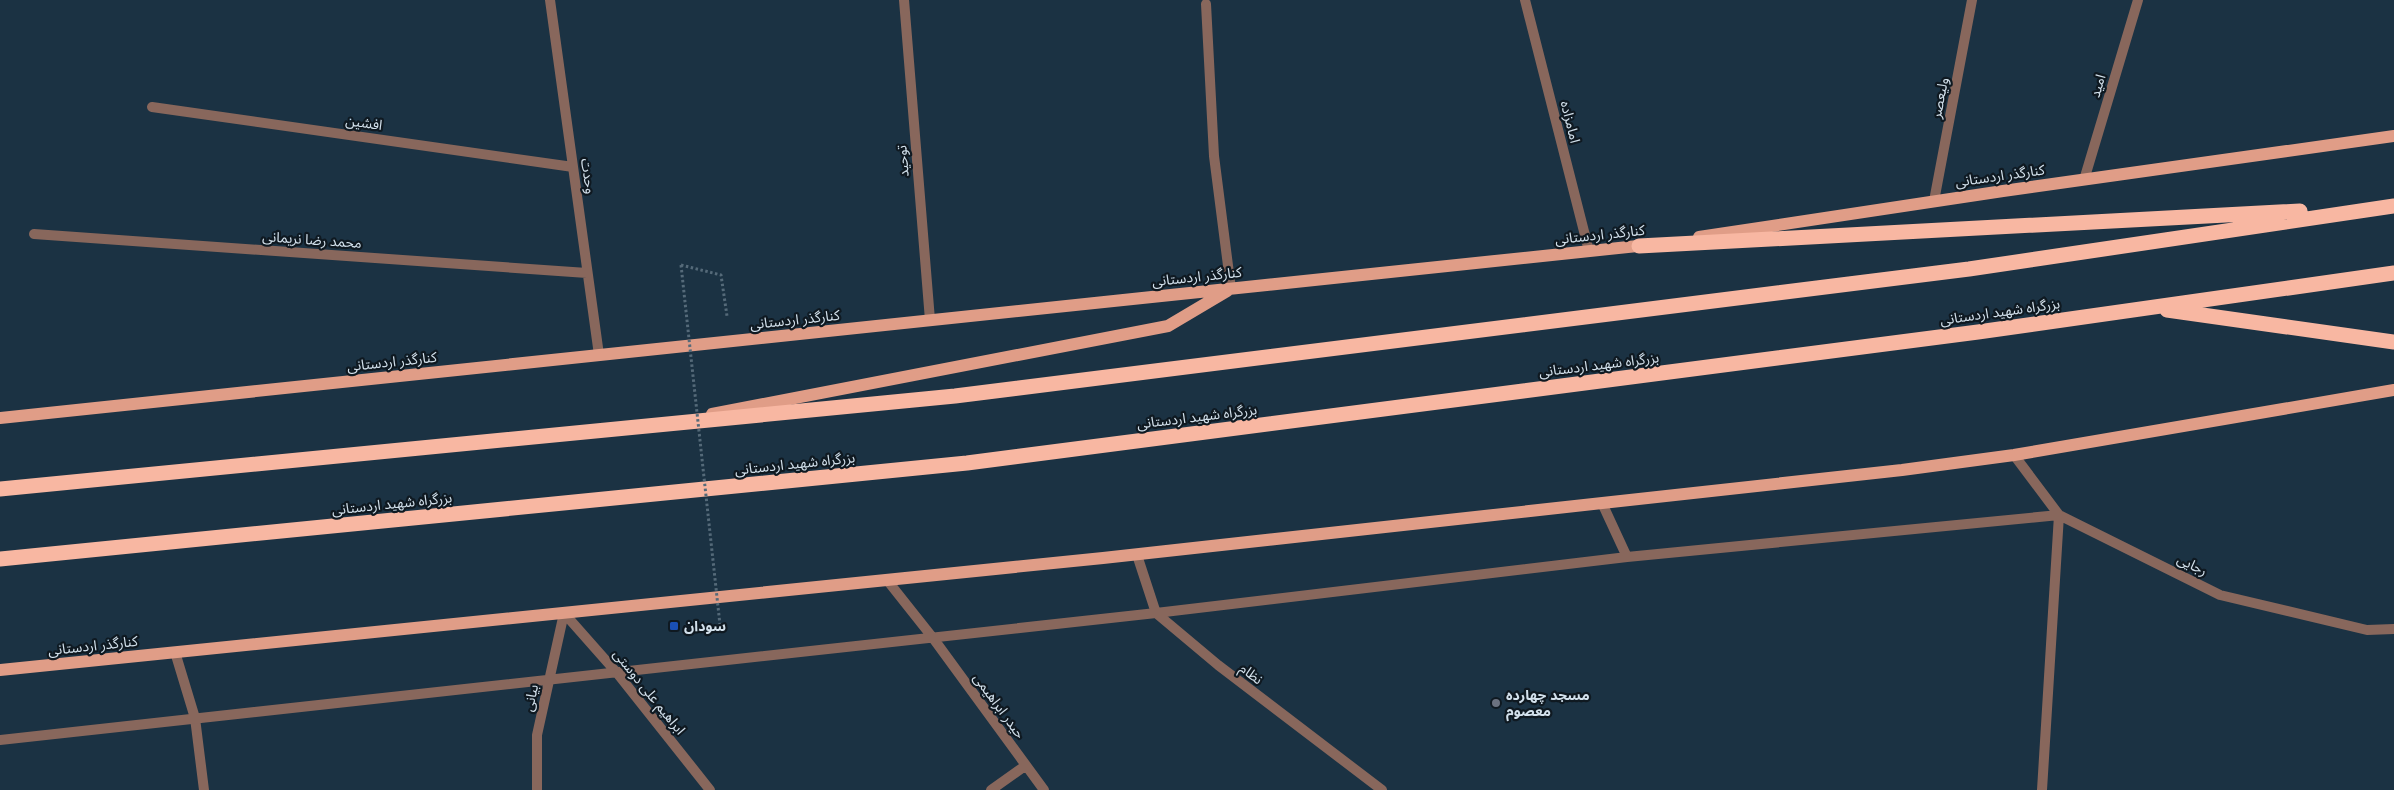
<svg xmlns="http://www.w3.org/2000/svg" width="2394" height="790" viewBox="0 0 2394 790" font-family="'Nunito Sans','Noto Sans Arabic',sans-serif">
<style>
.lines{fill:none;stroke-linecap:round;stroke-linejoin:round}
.path{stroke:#556a79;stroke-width:3;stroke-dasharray:2.5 2.5;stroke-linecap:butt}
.lane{stroke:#88675c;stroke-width:10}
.street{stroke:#88675c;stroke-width:10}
.primary{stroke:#e09d87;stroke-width:12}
.highway{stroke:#f8b7a2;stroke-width:15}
.path-bridge{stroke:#556a79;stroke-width:3;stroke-dasharray:2.5 2.5;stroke-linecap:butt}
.transit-dot{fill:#1a4fb4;stroke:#0f1921;stroke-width:2}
.worship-dot{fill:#6b7280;stroke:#0f1921;stroke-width:2}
.labels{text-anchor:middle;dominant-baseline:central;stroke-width:4.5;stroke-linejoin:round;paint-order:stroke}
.street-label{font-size:14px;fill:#d3e1ec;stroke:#0f1921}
.poi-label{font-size:14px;font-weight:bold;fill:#d3e1ec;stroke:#0f1921;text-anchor:start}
</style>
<rect width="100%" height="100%" fill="#1b3243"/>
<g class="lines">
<path class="path" d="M 681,265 L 721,275 L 727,316"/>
<path class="lane" d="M 195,718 L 204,790"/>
<path class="street" d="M 550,0 L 599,355
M 904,0 L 930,320
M 1525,0 L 1589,251
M 1206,4 L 1214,156 L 1231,289
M 152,107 L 573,167
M 2084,180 L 2138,0
M 1934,201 L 1972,0
M 34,234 L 587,273
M 2014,455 L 2059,515 L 2220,595 L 2367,630 L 2394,629
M 1602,503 L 1627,557
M 1137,555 L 1156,613 L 1218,665 L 1382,790
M 887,580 L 933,638 L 1044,790
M 564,613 L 617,673 L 710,790
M 175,652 L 195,718
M 0,740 L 1156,613 L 1627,557 L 2059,515 L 2042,790
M 537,790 L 537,735 L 564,613
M 991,790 L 1025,766"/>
<path class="primary" d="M 1699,237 L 2003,191 L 2394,136
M 712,414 L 1168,326 L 1227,291
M 0,418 L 1647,245
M 0,670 L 1103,558 L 1902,470 L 2014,455 L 2394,390"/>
<path class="highway" d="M 1639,246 L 2300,211
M 2167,310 L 2394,342
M 0,489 L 955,396 L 1969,269 L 2394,206
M 0,559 L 967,463 L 1978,332 L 2394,273"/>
<path class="path-bridge" d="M 681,265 L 720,625"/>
</g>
<rect class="transit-dot" x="669" y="621" width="10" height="10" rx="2.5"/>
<circle class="worship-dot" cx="1496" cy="703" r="5"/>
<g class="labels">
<g class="street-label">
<text transform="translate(2098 86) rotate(-73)">امید</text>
<text transform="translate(1940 98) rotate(-79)">ولیعصر</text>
<text transform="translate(1570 122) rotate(76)">امامزاده</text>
<text transform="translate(364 123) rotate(8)">افشین</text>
<text transform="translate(903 161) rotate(-95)">توحید</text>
<text transform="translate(588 176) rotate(82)">وحدت</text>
<text transform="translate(2000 176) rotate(-8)">کنارگذر اردستانی</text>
<text transform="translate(1600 235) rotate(-6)">کنارگذر اردستانی</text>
<text transform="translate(312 240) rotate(4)">محمد رضا نریمانی</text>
<text transform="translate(1197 277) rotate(-6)">کنارگذر اردستانی</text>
<text transform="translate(2000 312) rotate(-8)">بزرگراه شهید اردستانی</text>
<text transform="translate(795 320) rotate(-6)">کنارگذر اردستانی</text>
<text transform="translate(392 362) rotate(-6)">کنارگذر اردستانی</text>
<text transform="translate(1599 365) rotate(-7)">بزرگراه شهید اردستانی</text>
<text transform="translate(1197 417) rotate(-7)">بزرگراه شهید اردستانی</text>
<text transform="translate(795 464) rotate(-6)">بزرگراه شهید اردستانی</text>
<text transform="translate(392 504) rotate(-6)">بزرگراه شهید اردستانی</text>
<text transform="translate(2192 565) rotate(26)">رجایی</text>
<text transform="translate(93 646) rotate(-6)">کنارگذر اردستانی</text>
<text transform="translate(1251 674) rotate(37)">نظام</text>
<text transform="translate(649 692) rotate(51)">ابراهیم علی دوستی</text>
<text transform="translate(531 698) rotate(-78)">بیانی</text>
<text transform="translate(999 706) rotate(54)">حیدر ابراهیمی</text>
</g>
<g class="poi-label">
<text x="684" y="626">سودان</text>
<text x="1506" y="695">مسجد چهارده<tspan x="1506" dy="16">معصوم</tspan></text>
</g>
</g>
</svg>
